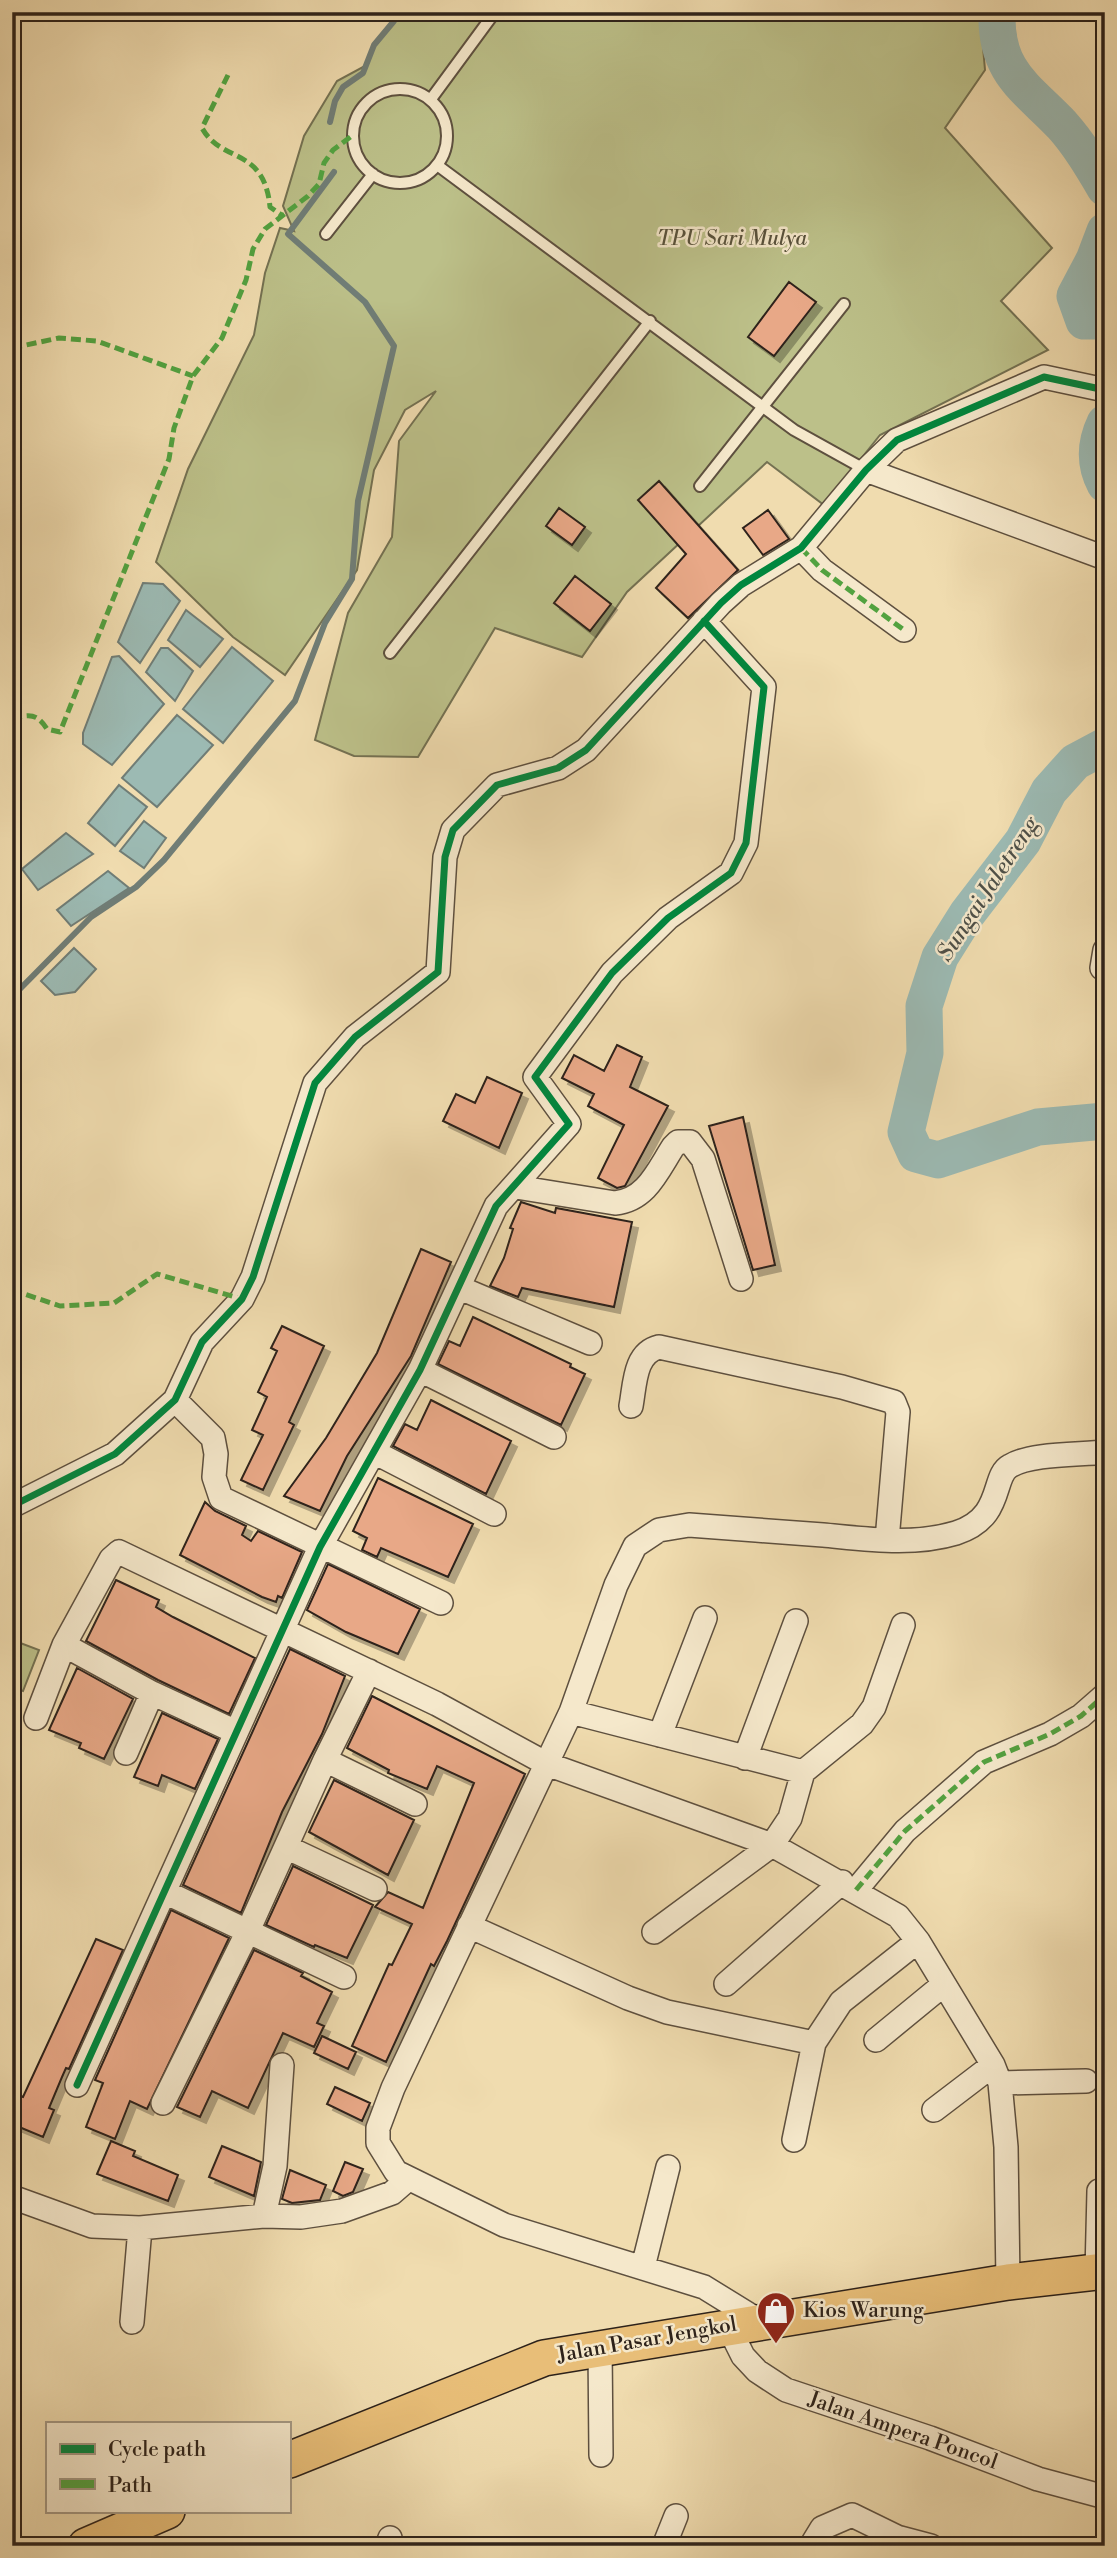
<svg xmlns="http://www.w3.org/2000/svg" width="1117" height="2558" viewBox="0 0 1117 2558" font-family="'Libre Bodoni',serif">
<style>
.green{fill:#bcc089;stroke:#747152;stroke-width:2}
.water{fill:#9cbab3;stroke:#707d76;stroke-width:2}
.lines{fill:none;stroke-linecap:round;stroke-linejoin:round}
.stream{stroke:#707d76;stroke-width:6}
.river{stroke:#9cbab3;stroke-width:37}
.building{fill:#e8a887;stroke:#2d221a;stroke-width:2;filter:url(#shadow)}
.lane-casing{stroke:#5e503f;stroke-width:14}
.street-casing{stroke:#5e503f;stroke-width:26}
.primary-casing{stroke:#2d221a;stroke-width:38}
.lane{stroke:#f5e8cb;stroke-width:10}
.street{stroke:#f5e8cb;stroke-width:23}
.primary{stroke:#e8be78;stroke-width:35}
.quiet{stroke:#52a240;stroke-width:5;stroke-dasharray:10 5;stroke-linecap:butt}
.cycleway-casing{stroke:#f5e8cb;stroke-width:11}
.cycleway{stroke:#00873e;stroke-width:7}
.labels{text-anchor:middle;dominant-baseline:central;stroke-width:5;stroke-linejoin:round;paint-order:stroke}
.park-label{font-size:21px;font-style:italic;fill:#58513b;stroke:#f5e8cb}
.poi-label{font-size:21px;fill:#2d221a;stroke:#f5e8cb;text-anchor:start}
.street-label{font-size:21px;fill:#2d221a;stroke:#f5e8cb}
.water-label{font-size:23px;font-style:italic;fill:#4e5048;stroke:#f5e8cb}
</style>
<defs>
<filter id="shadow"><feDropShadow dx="6" dy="6" stdDeviation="0" flood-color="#0004"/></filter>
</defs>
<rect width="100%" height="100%" fill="#f0dcaf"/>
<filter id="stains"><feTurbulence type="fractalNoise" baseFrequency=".00286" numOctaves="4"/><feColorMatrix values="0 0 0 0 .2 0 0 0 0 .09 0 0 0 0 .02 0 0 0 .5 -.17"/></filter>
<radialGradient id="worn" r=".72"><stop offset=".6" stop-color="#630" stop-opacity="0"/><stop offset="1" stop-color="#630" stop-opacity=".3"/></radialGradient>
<path class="green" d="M 395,12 L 980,12 L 985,70 L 945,128 L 1052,248 L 1001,301 L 1048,350 L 880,435 L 824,505 L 767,462 L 627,592 L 582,657 L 495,628 L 418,757 L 354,756 L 315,740 L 348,613 L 392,537 L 399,441 L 436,391 L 405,410 L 374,470 L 357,570 L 285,675 L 233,637 L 156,562 L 188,469 L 254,335 L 265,273 L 280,228 L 294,231 L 283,206 L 304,136 L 337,81 L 365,66 L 374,45 L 394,21 Z
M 15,1641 L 39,1650 L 23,1691 L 12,1687 Z"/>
<path class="water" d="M 143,583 L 163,584 L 180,601 L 140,663 L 118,642 Z
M 186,610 L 223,639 L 200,667 L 168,640 Z
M 232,647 L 273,681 L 223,743 L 183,709 Z
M 161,648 L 168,648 L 193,671 L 175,701 L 146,672 Z
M 119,656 L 164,704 L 112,765 L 83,744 L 83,733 L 112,657 Z
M 177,715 L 213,745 L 157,807 L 122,778 Z
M 119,785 L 147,807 L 115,846 L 88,823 Z
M 144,821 L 166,838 L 144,868 L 120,851 Z
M 66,833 L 93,854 L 38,890 L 22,869 Z
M 108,871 L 129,888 L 71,926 L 57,910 Z
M 74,948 L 96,969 L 75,992 L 55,995 L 41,981 Z"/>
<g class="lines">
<path class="stream" d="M 330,122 L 335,101 L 343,87 L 363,73 L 374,45 L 394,21 L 395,12
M 12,997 L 91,917 L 136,887 L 164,860 L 295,701 L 325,623 L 352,579 L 358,501 L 394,346 L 365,302 L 288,234 L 334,172"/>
<path class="river" d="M 997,12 C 995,73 1027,88 1062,125 C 1079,144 1092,166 1105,188
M 1105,231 L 1094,260 L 1075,296 L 1084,321 L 1105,321
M 1105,423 C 1095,444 1094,463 1105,484
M 1105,746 L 1075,762 L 1049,791 L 1023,841 L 967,914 L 940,957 L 924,1006 L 925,1053 L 906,1132 L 916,1154 L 938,1160 L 1038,1127 L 1105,1121"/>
</g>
<path class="building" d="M 789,282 L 816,302 L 774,356 L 748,337 Z
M 659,481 L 738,570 L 688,618 L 656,588 L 686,554 L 638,500 Z
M 559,508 L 585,527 L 572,545 L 546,526 Z
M 768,510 L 789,539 L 763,555 L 743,528 Z
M 575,576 L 611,604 L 590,631 L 554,603 Z
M 617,1045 L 642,1057 L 630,1087 L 668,1106 L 625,1186 L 617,1188 L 598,1178 L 624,1125 L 588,1106 L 594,1094 L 562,1078 L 574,1055 L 604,1071 Z
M 487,1077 L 522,1093 L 499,1148 L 443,1121 L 456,1094 L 475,1103 Z
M 743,1117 L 775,1265 L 753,1270 L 709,1126 Z
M 521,1202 L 555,1213 L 556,1208 L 632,1222 L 614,1307 L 522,1288 L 518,1297 L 490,1286 L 504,1258 L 513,1229 L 510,1228 Z
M 421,1249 L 451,1262 L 411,1356 L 347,1456 L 320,1511 L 284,1496 L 326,1438 L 377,1353 Z
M 473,1317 L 571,1364 L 570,1367 L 585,1374 L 561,1425 L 438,1364 L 449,1341 L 460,1346 Z
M 282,1326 L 324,1346 L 289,1422 L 294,1425 L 263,1490 L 241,1480 L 263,1435 L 252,1430 L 267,1397 L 258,1392 L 277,1351 L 271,1348 Z
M 431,1400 L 511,1441 L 486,1494 L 393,1446 L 405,1424 L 417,1430 Z
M 378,1478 L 473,1524 L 448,1577 L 381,1548 L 377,1557 L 362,1550 L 367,1538 L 353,1531 Z
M 205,1502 L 215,1511 L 246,1526 L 242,1535 L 251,1541 L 258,1531 L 302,1552 L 282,1598 L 278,1596 L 276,1602 L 262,1597 L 180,1555 Z
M 328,1564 L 420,1609 L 398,1654 L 346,1632 L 307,1610 Z
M 116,1580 L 159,1600 L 156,1607 L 173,1617 L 255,1658 L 229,1714 L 158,1680 L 86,1641 Z
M 290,1649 L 345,1676 L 322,1734 L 282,1812 L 241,1913 L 183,1885 Z
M 77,1668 L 133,1699 L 104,1759 L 79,1748 L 81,1743 L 49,1730 Z
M 372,1696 L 525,1774 L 447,1941 L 434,1966 L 431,1964 L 386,2062 L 352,2046 L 389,1964 L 392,1965 L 412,1924 L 375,1907 L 388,1892 L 423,1908 L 474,1783 L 437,1766 L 427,1789 L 388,1773 L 389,1770 L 347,1748 Z
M 162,1713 L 218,1739 L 195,1789 L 162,1775 L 158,1786 L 134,1777 Z
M 334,1780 L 414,1820 L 388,1875 L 309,1832 Z
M 293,1866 L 373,1905 L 347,1958 L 315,1945 L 314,1947 L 266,1925 Z
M 171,1910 L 229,1938 L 147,2109 L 130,2101 L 115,2139 L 86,2127 L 103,2083 L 95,2080 Z
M 96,1939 L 123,1950 L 69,2069 L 66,2068 L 62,2077 L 49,2108 L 54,2110 L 43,2137 L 12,2124 L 12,2107 L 17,2095 L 23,2097 Z
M 254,1950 L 303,1973 L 301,1976 L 332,1992 L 317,2023 L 324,2026 L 314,2047 L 283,2033 L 248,2108 L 212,2091 L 200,2117 L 177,2107 Z
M 322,2036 L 356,2052 L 348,2069 L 314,2053 Z
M 335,2087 L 370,2103 L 362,2121 L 327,2104 Z
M 111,2141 L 135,2151 L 133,2156 L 178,2175 L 168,2201 L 97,2174 Z
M 222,2146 L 261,2162 L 254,2196 L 209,2177 Z
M 345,2162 L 363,2169 L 353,2192 L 343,2196 L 333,2191 Z
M 290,2170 L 326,2185 L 320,2200 L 292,2203 L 282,2199 Z"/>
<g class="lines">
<defs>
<path id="lane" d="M353 136a47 47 0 1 1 94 0a47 47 0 1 1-94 0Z
M 431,99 L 495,12
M 437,165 L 794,430 L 866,470
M 326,234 L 373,174
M 700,486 L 844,304
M 390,653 L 650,321"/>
<path id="street" d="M 866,470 L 1105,558
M 801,548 L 822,570 L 904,630
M 1102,968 L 1105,950
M 516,1187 L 615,1203 C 646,1200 657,1172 673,1147 L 678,1142 L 690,1142 L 703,1159 L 741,1279
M 460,1288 L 590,1343
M 420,1370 L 554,1437
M 175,1400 L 213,1438 L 216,1454 L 214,1477 L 221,1498 L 441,1603
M 631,1406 C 635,1385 634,1353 659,1347 L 842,1387 L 894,1402 L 898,1412 L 887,1540
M 374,1452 L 494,1514
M 12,1506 L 115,1454 L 175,1400 L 202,1342 L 242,1299 L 253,1277 L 315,1083 L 355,1037 L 438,972 L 445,857 L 453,830 L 497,785 L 558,768 L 586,750 L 721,603 L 741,585 L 801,548 L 866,470 L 897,440 L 1044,377 L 1105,390
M 64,1645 L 152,1693 L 236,1732
M 571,1712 L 803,1772 L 862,1724 L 874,1707 L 903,1625
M 36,1718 L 64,1645 L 111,1559 L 119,1552 L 437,1704 L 547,1764 L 772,1845 L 898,1916 L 918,1941 L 993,2065 L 1000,2083 L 1006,2147 L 1008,2282
M 660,1735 L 705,1618
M 126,1753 L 152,1693
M 745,1758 L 796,1621
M 325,1760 L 415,1804
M 286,1847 L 375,1889
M 856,1890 L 905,1831 L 984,1762 L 1050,1734 L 1081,1716 L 1105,1695
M 165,1892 L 344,1977
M 469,1926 L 628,1998 L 667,2012 L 814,2043 L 841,2002 L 918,1941
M 654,1932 L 772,1845 L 790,1818 L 803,1772
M 726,1984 L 842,1882
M 876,2040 L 943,1985
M 1000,2083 L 1086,2081
M 77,2085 L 320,1547 L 420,1370 L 496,1206 L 569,1124 L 535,1077 L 612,973 L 668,918 L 731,873 L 746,843 L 764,687 L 704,621
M 163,2103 L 247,1933 L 325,1760 L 369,1671
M 934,2110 L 993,2065
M 794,2140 L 814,2043
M 12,2197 L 92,2226 L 140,2228 L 264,2216 L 301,2217 L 342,2211 L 392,2193 L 407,2180
M 264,2216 L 275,2166 L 282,2065
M 643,2267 L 668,2167
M 1097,2272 L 1099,2191
M 759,2321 L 704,2287 L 504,2225 L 396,2172 L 378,2143 L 378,2128 L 393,2088 L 571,1712 L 616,1585 L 635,1546 L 659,1530 L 689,1525 C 734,1528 778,1532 823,1535 C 866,1539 913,1546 956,1533 C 1005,1517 991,1476 1010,1466 C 1031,1453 1079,1455 1105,1452
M 132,2322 L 140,2228
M 728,2326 L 743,2356 L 757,2371 L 786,2390 L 930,2438 L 1038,2479 L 1105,2497
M 600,2346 L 601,2455
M 387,2546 L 390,2538
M 664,2546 L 676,2516
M 811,2546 L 822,2528 L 852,2515 L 897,2537 L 931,2546"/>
<path id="primary" d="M 289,2460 L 544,2358 L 1008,2282 L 1105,2271
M 86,2546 L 167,2511"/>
</defs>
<use href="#lane" class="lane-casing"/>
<use href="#street" class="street-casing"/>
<use href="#primary" class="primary-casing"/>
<use href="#lane" class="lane"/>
<use href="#street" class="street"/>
<use href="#primary" class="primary"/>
<path class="quiet" d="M 228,75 L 202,128 C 222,164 264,146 270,207 L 283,216
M 12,348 L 59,338 L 97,341 L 193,376
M 801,548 L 822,570 L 904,630
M 12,719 C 29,714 37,713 47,729 L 60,732 L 169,459 L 174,428 L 193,376 L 222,338 L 246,280 L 253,249 L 265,229 L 308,196 L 319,184 L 324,163 L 333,150 L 353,135
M 1102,968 L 1105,950
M 12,1290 L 60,1306 L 114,1303 L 157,1274 L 242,1299
M 856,1890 L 905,1831 L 984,1762 L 1050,1734 L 1081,1716 L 1105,1695"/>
<defs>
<path id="cycleway" d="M 12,1506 L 115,1454 L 175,1400 L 202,1342 L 242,1299 L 253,1277 L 315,1083 L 355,1037 L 438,972 L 445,857 L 453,830 L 497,785 L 558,768 L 586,750 L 721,603 L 741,585 L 801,548 L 866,470 L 897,440 L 1044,377 L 1105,390
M 77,2085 L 320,1547 L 420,1370 L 496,1206 L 569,1124 L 535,1077 L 612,973 L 668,918 L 731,873 L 746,843 L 764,687 L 704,621"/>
</defs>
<use href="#cycleway" class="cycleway-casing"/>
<use href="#cycleway" class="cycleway"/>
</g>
<defs>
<symbol id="shop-pin" viewBox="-11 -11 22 30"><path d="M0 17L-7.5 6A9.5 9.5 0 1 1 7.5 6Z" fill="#8f2418" stroke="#f5e8cb"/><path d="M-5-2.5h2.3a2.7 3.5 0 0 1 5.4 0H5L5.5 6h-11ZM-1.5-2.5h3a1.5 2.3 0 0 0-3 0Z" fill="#fff"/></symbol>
</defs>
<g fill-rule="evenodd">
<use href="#shop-pin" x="754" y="2289" width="44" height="60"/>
</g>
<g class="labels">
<g class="park-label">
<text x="732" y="239">TPU Sari Mulya</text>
</g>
<g class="poi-label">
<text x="803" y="2311">Kios Warung</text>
</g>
<g class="street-label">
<text transform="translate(647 2340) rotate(-10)">Jalan Pasar Jengkol</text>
<text transform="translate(903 2431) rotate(19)">Jalan Ampera Poncol</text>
</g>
<g class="water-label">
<text transform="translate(988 889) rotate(-57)">Sungai Jaletreng</text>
</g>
</g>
<rect width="1117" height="2558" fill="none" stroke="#f0dcaf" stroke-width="42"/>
<rect x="14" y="14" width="1089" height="2530" fill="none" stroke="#2d221a" stroke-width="3.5"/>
<rect x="21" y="21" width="1075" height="2516" fill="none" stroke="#2d221a" stroke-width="2"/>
<rect x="46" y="2422" width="245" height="91" fill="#f5e8cb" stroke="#a59984" stroke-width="2"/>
<rect x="60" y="2444" width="35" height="10" fill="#00873e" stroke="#a59984" stroke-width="2"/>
<text x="108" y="2456" font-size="21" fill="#2d221a">Cycle path</text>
<rect x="60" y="2479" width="35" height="10" fill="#52a240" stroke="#a59984" stroke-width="2"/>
<text x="108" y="2492" font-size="21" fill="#2d221a">Path</text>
<rect width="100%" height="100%" filter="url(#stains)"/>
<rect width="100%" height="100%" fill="url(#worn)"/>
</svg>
